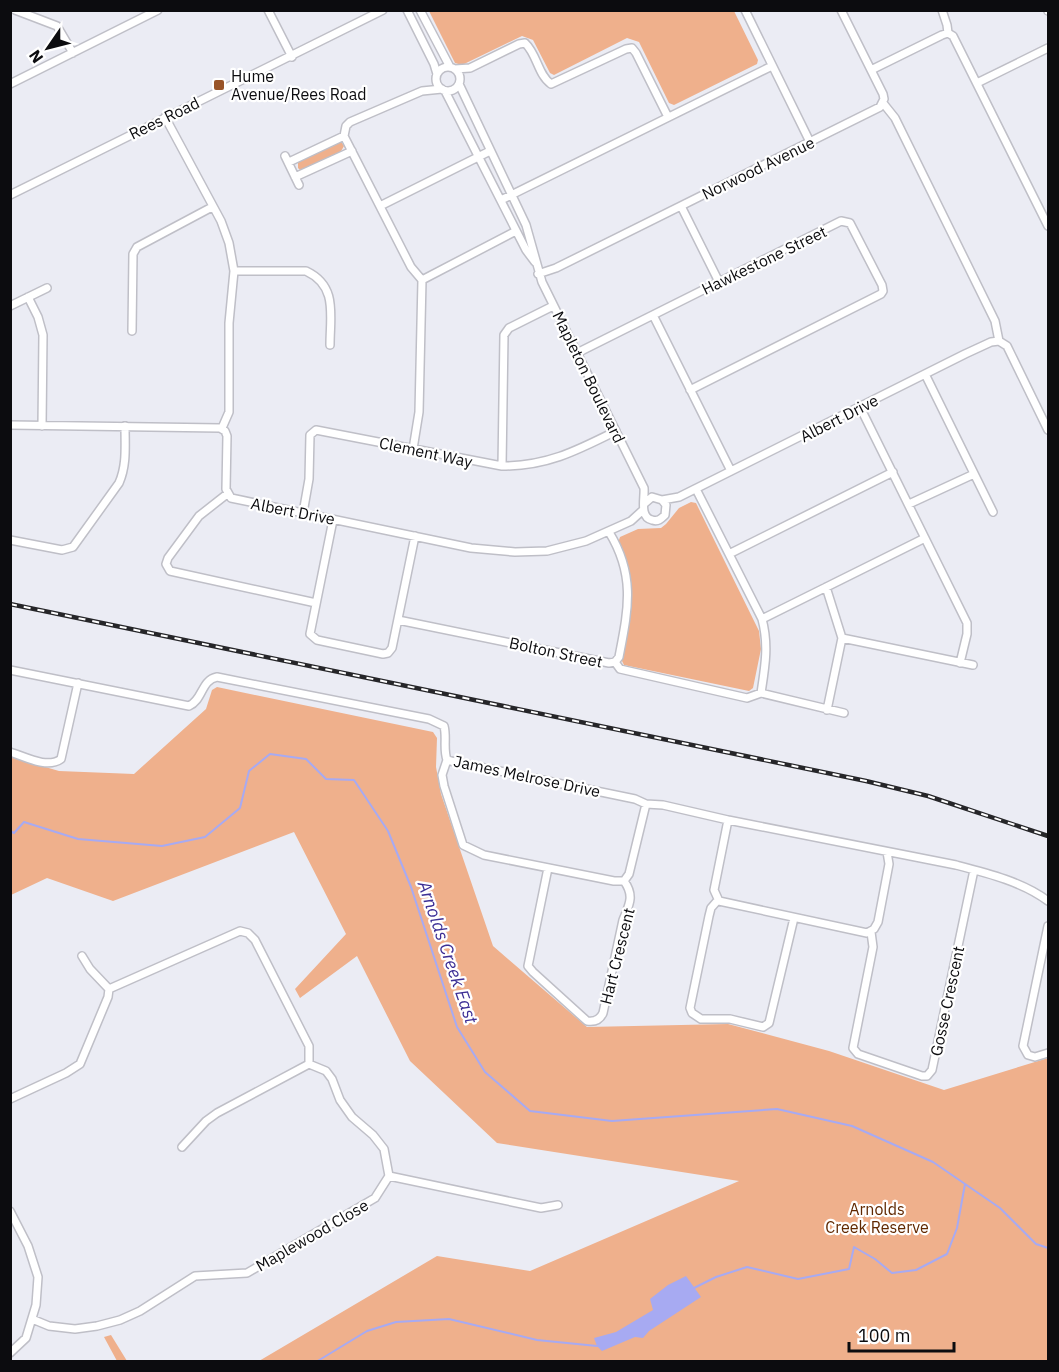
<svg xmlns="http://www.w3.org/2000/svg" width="1059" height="1372" viewBox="0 0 1059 1372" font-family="'IBM Plex Sans',sans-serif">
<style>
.green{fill:#efb08c}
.water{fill:#a7aaf2}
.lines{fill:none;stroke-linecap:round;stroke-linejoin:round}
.stream{stroke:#a7aaf2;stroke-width:2}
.minor-casing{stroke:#bfbfc7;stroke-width:10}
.minor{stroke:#fff;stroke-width:7}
.rail-casing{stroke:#262629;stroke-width:4.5}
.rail{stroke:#fff;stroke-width:2;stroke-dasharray:7;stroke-linecap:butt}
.poi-dot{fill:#995428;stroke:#fff;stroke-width:2}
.labels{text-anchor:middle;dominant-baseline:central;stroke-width:4.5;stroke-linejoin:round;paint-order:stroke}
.poi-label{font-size:16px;fill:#0c0c0f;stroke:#fff;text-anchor:start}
.street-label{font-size:16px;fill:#0c0c0f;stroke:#fff}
.park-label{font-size:16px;fill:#602800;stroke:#fff}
.water-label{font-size:18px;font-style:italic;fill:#3d2f95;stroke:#fff}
</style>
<rect width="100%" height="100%" fill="#ebecf4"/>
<path class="green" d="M 429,11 L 734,11 L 758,60 L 757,64 L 674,105 L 669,103 L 639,42 L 627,38 L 554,75 L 550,73 L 533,40 L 522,36 L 462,65 L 455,63 Z
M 336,142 L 342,143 L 344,146 L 340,153 L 301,171 L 298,168 L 298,162 Z
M 691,502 L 696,503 L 759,631 L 761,649 L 753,688 L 749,691 L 624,665 L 622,661 C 631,616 639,587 618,543 L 620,537 L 638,529 L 661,528 L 666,524 L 679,508 Z
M 217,687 L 433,732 L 437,738 L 436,767 L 441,794 L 493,946 L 587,1027 L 728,1024 L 829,1051 L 944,1090 L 1048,1058 L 1048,1361 L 259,1361 L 437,1256 L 530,1271 L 739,1181 L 497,1143 L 410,1061 L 357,956 L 300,998 L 295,989 L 346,934 L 294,832 L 113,901 L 47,878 L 11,895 L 11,757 L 59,771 L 134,774 L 206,709 L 212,690 Z
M 111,1335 L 127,1361 L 117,1361 L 104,1337 Z"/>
<path class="water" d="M 686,1276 L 701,1297 L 649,1331 L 643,1338 L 635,1337 L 602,1351 L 597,1346 L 594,1338 L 616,1332 L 653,1310 L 650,1299 L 668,1285 Z"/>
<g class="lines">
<path class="stream" d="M 10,831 L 14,833 L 24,822 L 78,839 L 162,846 L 205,837 L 240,808 L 249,771 L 270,754 L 306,759 L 326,779 L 354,780 L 388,831 L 411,887 L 457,1027 L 485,1072 L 530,1111 L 612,1121 L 777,1109 L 852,1126 L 933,1162 L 1000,1208 L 1036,1244 L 1048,1248
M 694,1288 L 716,1277 L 747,1267 L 798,1279 L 849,1269 L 854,1247 L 875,1259 L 892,1273 L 916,1270 L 947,1254 L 957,1228 L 965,1184
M 316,1362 L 367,1331 L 396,1322 L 449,1319 L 537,1340 L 597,1346"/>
<defs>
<path id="minor" d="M 15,10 L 57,26 L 73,53
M 268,10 L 292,57
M 407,10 L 434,64 L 437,74
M 420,10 L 450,67
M 745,10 L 810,142
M 942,10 L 947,25 L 948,33
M 1048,10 L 1048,11
M436 79a12 12 0 1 1 24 0a12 12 0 1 1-24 0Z
M 455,69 L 470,68 L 519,44 L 525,43 C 537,54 538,75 551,84 L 626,49 L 632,48 L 636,53 L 668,117
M 871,70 L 942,35 L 948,33 L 953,36 L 1048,226
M 977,83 L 1048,48
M 10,84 L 158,10
M 459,84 L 526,225 L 542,282 L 644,488 C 645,498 639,517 652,520 C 658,522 661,519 665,515 L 666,505 L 662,500 L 652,497 L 645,503
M 445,91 L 526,250 L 535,262
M 883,103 L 895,118 L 995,321 L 999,341
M 165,117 L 221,221 L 229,243 L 234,271 L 229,323 L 229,412 L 222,428
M 285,156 L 299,185
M 289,162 L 344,136
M 295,177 L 352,151
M 10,195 L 383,10
M 501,200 L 772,66
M 380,206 L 490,151
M 681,206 L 719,282
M 234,271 L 306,271 C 338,286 330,315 330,345
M 538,274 L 556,268 L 880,107 L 884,99 L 883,94 L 841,10
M 422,280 L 411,267 L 344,136 L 346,126 L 350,122 L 422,91 L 442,89
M 28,297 L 38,317 L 43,335 L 42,426
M 10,306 L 47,288
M 653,315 L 731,471
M 132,331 L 133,254 L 137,247 L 212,207
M 999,341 L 1007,346 L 1048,430
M 577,353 L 841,221 L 850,223 L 882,285 L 883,291 L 881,294 L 690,390
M 925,374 L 993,512
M 860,407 L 967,623 L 967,634 L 960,663
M 10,425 L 220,428 L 225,431 L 227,436 L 226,489 L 231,498 L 471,548 L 515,552 L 547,551 L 586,541 L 631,521 L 643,510
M 413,449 L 419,412 L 422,280 L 516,231
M 502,466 L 504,335 L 509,328 L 553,306
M 696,489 L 762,619 C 769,645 765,667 761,693 L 844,713
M 227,494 L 199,516 L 168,558 L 166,564 L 170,571 L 316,603
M 662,500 L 679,497 L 965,354 L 991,342 L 999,341
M 909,504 L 974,474
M 303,513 L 309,479 L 310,435 L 316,430 L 502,466 C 547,466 576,451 616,431
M 333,520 L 310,634 L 317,640 L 383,654 L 388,653 L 392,648 L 415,536
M 609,532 C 636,576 628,610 619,657 L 615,662
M 10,540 L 62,550 L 73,547 L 119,483 C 127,465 125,446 125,426
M 729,554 L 893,472
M 826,587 L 842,638 L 827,710
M 762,619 L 925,538
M 398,620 L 609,663 L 615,662
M 842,638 L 973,665
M 615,662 L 620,669 L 747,698 L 761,693
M 10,670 L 189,706 C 203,700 201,680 217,677 L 429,719 L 444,726 C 447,737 443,749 447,760 L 451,761 L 635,799 L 646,804 L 663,805 L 728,820 L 956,865 C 987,873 1023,882 1048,901
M 10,752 C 26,757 47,769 61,759 L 78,683
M 447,760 L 442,775 L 444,786 L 463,845 L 484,855 L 614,881 L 624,881 L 629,874 L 646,804
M 728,820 L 714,890 L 719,901 L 867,933 L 874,929 L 878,922 L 889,864 L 887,852
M 548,868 L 528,966 L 533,972 L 587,1021 C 594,1022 600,1020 603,1013 L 623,920 C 629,905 635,896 624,881
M 718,900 L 711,908 L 709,916 L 690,1008 L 692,1013 L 701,1019 L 730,1019 L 763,1027 L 769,1023 L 794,918
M 1048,926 L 1023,1046 L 1028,1055 L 1035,1057 L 1048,1053
M 871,932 L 873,947 L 853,1048 L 858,1054 L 922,1076 L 927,1076 L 932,1070 L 974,870
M 82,956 L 90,969 L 109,989
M 10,1099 L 66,1073 L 80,1064 L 108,997 L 109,989 L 240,931 L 248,933 L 255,940 L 309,1046 L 309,1064 L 326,1071 L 332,1079 L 340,1100 L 352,1117 L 373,1135 L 384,1149 L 389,1176 L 375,1198 L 247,1273 L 195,1276 L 140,1311 L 120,1320 L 97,1326 L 75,1329 L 49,1326 L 32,1319
M 182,1147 L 206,1121 L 217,1113 L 309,1064
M 389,1176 L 541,1208 L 558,1205
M 10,1211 L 28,1246 L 38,1277 L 36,1305 L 26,1338 L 10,1353"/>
</defs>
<use href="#minor" class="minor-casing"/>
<use href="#minor" class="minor"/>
<defs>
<path id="rail" d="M 10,604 L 866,781 L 928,796 L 1048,836"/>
</defs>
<use href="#rail" class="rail-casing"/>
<use href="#rail" class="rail"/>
</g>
<rect class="poi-dot" x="213" y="79" width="12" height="12" rx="3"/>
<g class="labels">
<g class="poi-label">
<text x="231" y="76">Hume<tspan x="231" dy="18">Avenue/Rees Road</tspan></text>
</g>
<g class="street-label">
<text transform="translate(164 118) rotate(-26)">Rees Road</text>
<text transform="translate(758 168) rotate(-26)">Norwood Avenue</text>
<text transform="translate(764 260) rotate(-26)">Hawkestone Street</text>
<text transform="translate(589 377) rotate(64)">Mapleton Boulevard</text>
<text transform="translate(839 418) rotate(-27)">Albert Drive</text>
<text transform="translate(426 452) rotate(12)">Clement Way</text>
<text transform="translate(293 511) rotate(11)">Albert Drive</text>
<text transform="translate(556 652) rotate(12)">Bolton Street</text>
<text transform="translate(527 776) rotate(12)">James Melrose Drive</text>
<text transform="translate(617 956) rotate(-76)">Hart Crescent</text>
<text transform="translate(947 1001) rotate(-78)">Gosse Crescent</text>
<text transform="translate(312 1235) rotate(-30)">Maplewood Close</text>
</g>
<g class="park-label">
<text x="877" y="1209">Arnolds<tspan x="877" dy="18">Creek Reserve</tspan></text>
</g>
<g class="water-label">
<text transform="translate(448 952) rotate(71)">Arnolds Creek East</text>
</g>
</g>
<rect width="1059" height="1372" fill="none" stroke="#0c0c0f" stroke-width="24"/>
<g transform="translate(48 48) rotate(235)" stroke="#ffffff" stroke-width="4.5" paint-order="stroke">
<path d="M0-4.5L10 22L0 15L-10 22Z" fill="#0c0c0f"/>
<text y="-9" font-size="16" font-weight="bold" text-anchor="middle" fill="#0c0c0f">N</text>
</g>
<path d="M849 1342v9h105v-9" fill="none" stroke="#0c0c0f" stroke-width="3"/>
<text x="858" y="1342" font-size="18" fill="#0c0c0f" stroke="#ffffff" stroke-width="4.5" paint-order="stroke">100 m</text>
</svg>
